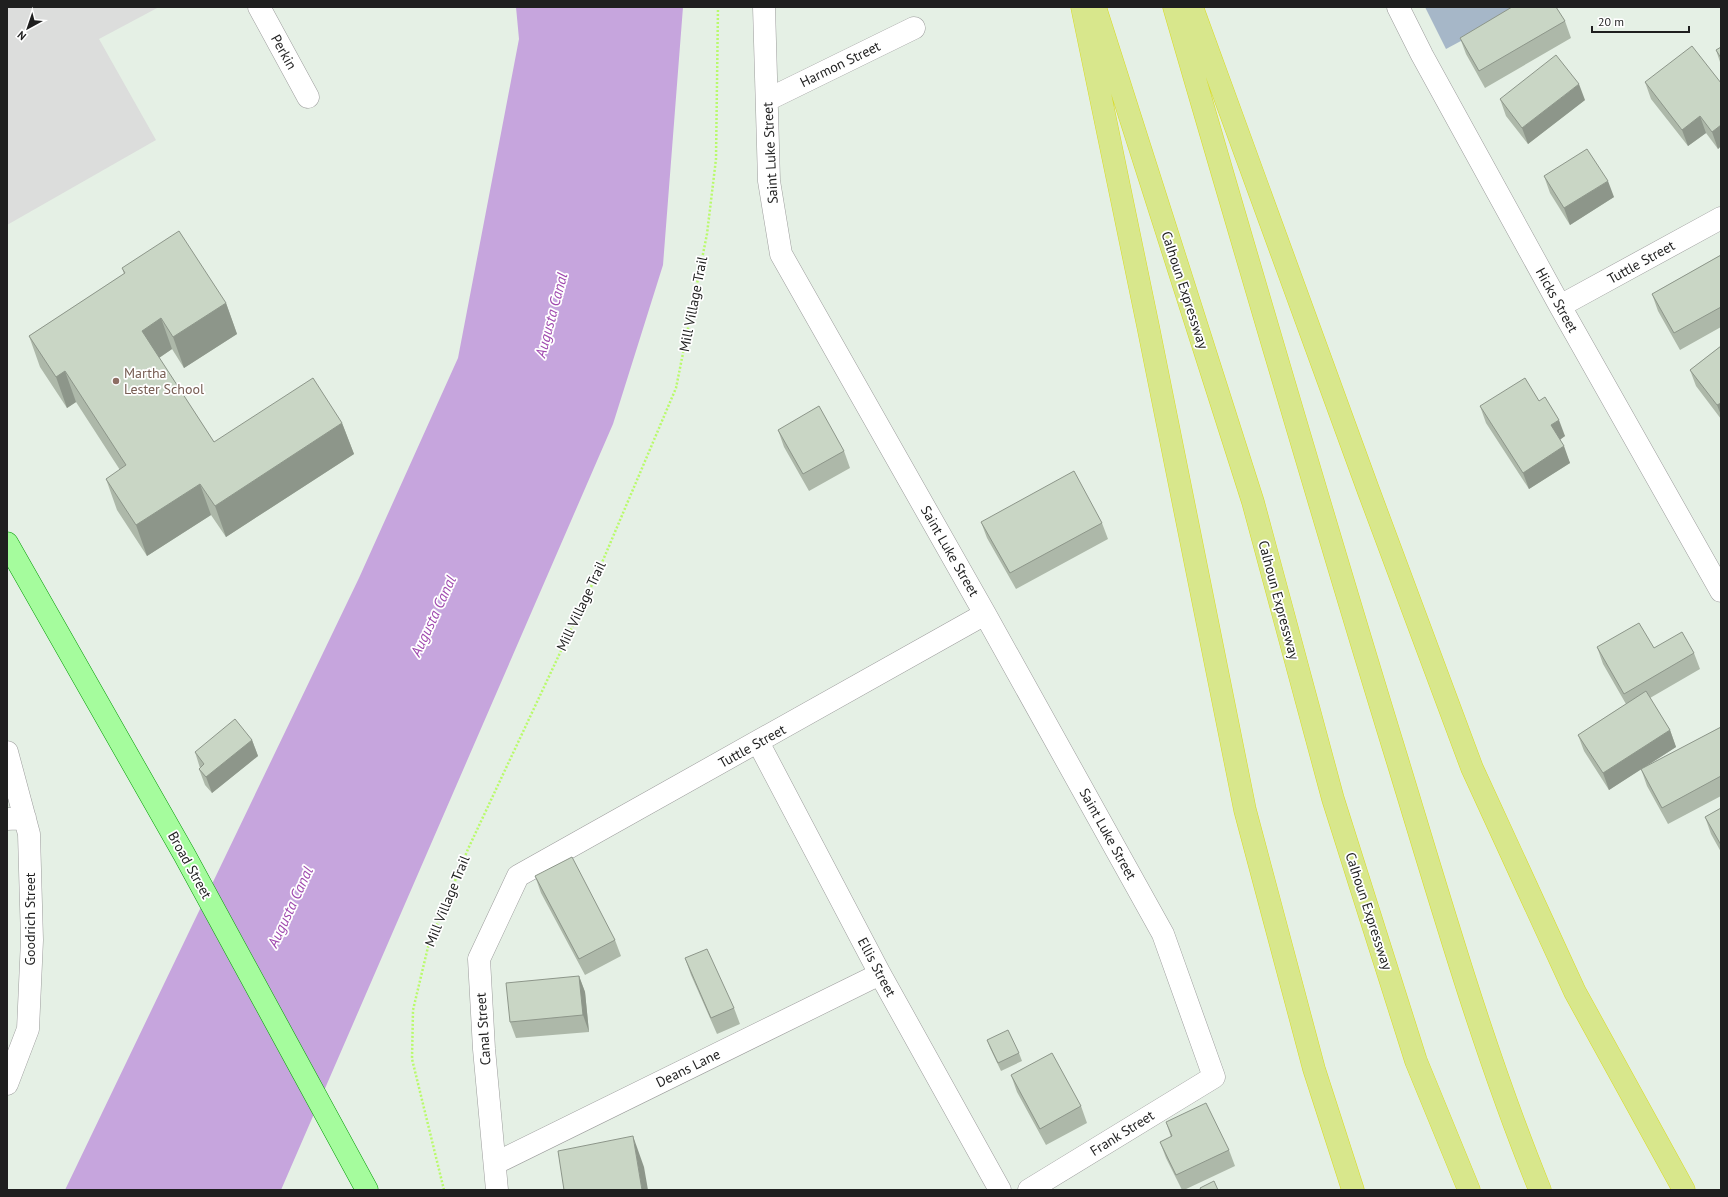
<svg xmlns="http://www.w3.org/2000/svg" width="1728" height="1197" viewBox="0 0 1728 1197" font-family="'PT Sans',sans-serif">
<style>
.residential{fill:#dcdddc}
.cemetery{fill:#a6b7c8}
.water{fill:#c6a5dd}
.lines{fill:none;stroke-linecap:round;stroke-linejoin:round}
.minor-casing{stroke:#9c9c9c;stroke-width:23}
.major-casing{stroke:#009903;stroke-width:23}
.highway-casing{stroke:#d9db24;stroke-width:23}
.path{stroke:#b9fa6b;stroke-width:2.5;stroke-dasharray:2 2;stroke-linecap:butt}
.minor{stroke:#fff;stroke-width:22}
.major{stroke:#a5fc9d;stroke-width:22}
.highway{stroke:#d8e78c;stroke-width:22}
.wall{fill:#adb8a9}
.shaded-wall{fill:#8d968a}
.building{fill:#c9d6c5;stroke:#8d968a}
.education-dot{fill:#8d6e63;stroke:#fff;stroke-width:1.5}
.labels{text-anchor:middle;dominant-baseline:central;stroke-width:3.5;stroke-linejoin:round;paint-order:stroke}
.street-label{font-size:14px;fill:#1f1f1f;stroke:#fff}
.education-label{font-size:14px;fill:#785e54;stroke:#fff;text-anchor:start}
.water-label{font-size:15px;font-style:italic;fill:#a04aaf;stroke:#fff}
</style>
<rect width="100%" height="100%" fill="#e5f0e5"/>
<path class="residential" d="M 7,7 L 159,7 L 99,39 L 156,140 L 7,225 Z"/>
<path class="cemetery" d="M 1425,7 L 1524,7 L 1446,49 Z"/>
<path class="water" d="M 516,7 L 683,7 L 663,265 L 613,424 L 281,1190 L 65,1190 L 359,578 L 458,358 L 519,39 Z"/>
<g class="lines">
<defs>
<path id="minor" d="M 259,7 L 308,97
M 764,7 L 769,181 L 781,254 L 985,614 L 1163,934 L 1214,1077 L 1029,1190
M 1398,7 L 1422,55 L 1560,306 L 1721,591
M 767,100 L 914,28
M 1560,306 L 1721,218
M 758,742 L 880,974 L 1000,1190
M 7,752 L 29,834 L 32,940 L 28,1029 L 7,1084
M 7,819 L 25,818
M 496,1163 L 880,974
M 497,1190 L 484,1049 L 479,959 L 518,876 L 985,614"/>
<path id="major" d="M 7,543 L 184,854 L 367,1190"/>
<path id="highway" d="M 1082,7 L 1148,326 L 1245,810 L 1314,1069 L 1353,1190
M 1095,7 L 1253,502 L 1333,799 L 1416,1061 L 1469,1190
M 1174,7 C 1247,258 1320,509 1397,759 C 1441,903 1483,1050 1540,1190
M 1192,7 L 1369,492 L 1472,768 L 1575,992 L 1684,1190"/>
</defs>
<use href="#minor" class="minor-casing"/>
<use href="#major" class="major-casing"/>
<use href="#highway" class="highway-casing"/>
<path class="path" d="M 444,1190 L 412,1059 L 413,1010 L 428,947 L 468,849 L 598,572 L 676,388 L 707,234 L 716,159 L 718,7"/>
<use href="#minor" class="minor"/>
<use href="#major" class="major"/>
<use href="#highway" class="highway"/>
</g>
<path class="wall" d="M 1565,21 L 1571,38 L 1485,88 L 1466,54 L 1460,38 Z
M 1721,47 L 1721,65 L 1716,50 Z
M 1645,82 L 1721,83 L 1721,146 L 1718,149 L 1706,133 L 1688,146 L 1651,99 Z
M 1500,99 L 1585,100 L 1528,144 L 1506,116 Z
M 1544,176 L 1614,197 L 1570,225 L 1550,193 Z
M 1721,255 L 1721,327 L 1680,350 L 1658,311 L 1652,294 Z
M 122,268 L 226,303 L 237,334 L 184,368 L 172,349 L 159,358 L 214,442 L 342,423 L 354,454 L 226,537 L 211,515 L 147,556 L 117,510 L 106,479 L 120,470 L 76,402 L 67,408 L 40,367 L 29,336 L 124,274 Z
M 1721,346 L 1721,419 L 1696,386 L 1690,370 Z
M 1539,401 L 1565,436 L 1560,439 L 1570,463 L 1529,489 L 1486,423 L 1480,406 Z
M 778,430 L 844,451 L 850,468 L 809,491 L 784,447 Z
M 981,522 L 1102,523 L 1108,539 L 1016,589 L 987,538 Z
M 1597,647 L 1654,648 L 1694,653 L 1700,669 L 1650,698 L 1670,730 L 1676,747 L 1642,769 L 1721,727 L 1721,796 L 1668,824 L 1647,786 L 1641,769 L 1609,790 L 1584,751 L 1578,735 L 1626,704 L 1603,664 Z
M 252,740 L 258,756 L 212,793 L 205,785 L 199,769 L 200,768 L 195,752 Z
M 1721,808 L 1721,852 L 1711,834 L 1705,817 Z
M 535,876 L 615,940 L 621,956 L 585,975 L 541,893 Z
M 685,958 L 734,1008 L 740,1024 L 717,1034 L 691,975 Z
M 579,976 L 585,992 L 589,1032 L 516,1038 L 510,1022 Z
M 987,1040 L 1019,1053 L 1022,1061 L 1001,1071 L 990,1048 Z
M 1011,1075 L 1081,1106 L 1087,1123 L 1046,1145 L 1017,1092 Z
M 1166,1122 L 1229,1150 L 1235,1166 L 1184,1190 L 1182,1190 L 1166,1158 L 1160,1142 L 1171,1137 Z"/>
<path class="shaded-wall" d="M 1579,84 L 1585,100 L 1528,144 L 1522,128 Z
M 1700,116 L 1706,133 L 1688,146 L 1682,130 Z
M 1721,125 L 1721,146 L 1718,149 L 1712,132 Z
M 1608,181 L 1614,197 L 1570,225 L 1564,208 Z
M 226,303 L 237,334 L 184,368 L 173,337 Z
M 161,318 L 172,349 L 153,362 L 142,331 Z
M 65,371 L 76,402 L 67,408 L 56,377 Z
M 1721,403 L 1721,415 L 1717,405 Z
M 1559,420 L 1565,436 L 1557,442 L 1551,425 Z
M 342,423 L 354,454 L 226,537 L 215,506 Z
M 1564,446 L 1570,463 L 1529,489 L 1523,473 Z
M 200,484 L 211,515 L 147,556 L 136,525 Z
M 1670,730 L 1676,747 L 1609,790 L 1603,773 Z
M 252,740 L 258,756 L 212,793 L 206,777 Z
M 579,976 L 585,992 L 589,1032 L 583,1015 Z
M 633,1136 L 644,1167 L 648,1190 L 642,1190 Z"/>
<path class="building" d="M 1512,7 L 1556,7 L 1565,21 L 1479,71 L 1460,38 Z
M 1692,46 L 1721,83 L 1721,125 L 1712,132 L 1700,116 L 1682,130 L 1645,82 Z
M 1721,47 L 1721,58 L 1716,50 Z
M 1556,55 L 1579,84 L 1522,128 L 1500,99 Z
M 1587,149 L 1608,181 L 1564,208 L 1544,176 Z
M 179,231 L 226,303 L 173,337 L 161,318 L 142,331 L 214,442 L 313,378 L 342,423 L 215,506 L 200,484 L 136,525 L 106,479 L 126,465 L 65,371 L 56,377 L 29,336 L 125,273 L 122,268 Z
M 1721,255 L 1721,307 L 1674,333 L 1652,294 Z
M 1721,346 L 1721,403 L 1717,405 L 1690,370 Z
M 1525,378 L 1539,401 L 1545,397 L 1559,420 L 1551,425 L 1564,446 L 1523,473 L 1480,406 Z
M 819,406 L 844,451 L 803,474 L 778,430 Z
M 1074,471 L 1102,523 L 1010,573 L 981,522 Z
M 1639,623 L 1654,648 L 1682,632 L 1694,653 L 1624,694 L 1597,647 Z
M 1646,691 L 1670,730 L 1603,773 L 1578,735 Z
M 235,719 L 252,740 L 206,777 L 199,769 L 204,764 L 195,752 Z
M 1721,727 L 1721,776 L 1662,808 L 1641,769 Z
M 1721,808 L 1721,845 L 1705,817 Z
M 572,857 L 615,940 L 579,959 L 535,876 Z
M 707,949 L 734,1008 L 711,1018 L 685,958 Z
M 579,976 L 583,1015 L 510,1022 L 506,983 Z
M 1008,1030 L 1019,1053 L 998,1063 L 987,1040 Z
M 1052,1053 L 1081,1106 L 1040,1129 L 1011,1075 Z
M 1206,1103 L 1229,1150 L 1176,1175 L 1160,1142 L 1172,1136 L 1166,1122 Z
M 633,1136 L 642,1190 L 564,1190 L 558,1151 Z
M 1214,1181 L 1218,1190 L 1201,1190 L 1200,1188 Z"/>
<circle class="education-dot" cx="116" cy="381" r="4"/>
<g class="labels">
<g class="street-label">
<text transform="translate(284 52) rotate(61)">Perkin</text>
<text transform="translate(840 64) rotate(-26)">Harmon Street</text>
<text transform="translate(770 153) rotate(-93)">Saint Luke Street</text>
<text transform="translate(1641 262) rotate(-29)">Tuttle Street</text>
<text transform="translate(1185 290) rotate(72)">Calhoun Expressway</text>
<text transform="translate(1557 300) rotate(61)">Hicks Street</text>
<text transform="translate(693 304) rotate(-79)">Mill Village Trail</text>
<text transform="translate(950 551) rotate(60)">Saint Luke Street</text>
<text transform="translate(1279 600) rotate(75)">Calhoun Expressway</text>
<text transform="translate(581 606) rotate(-65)">Mill Village Trail</text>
<text transform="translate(752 746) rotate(-29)">Tuttle Street</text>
<text transform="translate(1108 834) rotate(61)">Saint Luke Street</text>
<text transform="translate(190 865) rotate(61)">Broad Street</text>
<text transform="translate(447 901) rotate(-68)">Mill Village Trail</text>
<text transform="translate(1369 911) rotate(72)">Calhoun Expressway</text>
<text transform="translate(30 919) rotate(-90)">Goodrich Street</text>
<text transform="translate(877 967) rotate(62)">Ellis Street</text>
<text transform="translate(483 1029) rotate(-94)">Canal Street</text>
<text transform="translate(688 1068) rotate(-26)">Deans Lane</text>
<text transform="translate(1122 1133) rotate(-32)">Frank Street</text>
</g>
<g class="education-label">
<text x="124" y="373">Martha<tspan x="124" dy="16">Lester School</tspan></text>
</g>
<g class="water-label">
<text transform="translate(551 315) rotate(-75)">Augusta Canal</text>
<text transform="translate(433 616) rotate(-65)">Augusta Canal</text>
<text transform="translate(290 907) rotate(-65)">Augusta Canal</text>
</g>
</g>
<rect width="1728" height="1197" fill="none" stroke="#1f1f1f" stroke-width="16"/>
<g transform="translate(28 28) rotate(220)" stroke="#ffffff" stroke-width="3" paint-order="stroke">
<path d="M0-3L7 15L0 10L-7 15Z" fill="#1f1f1f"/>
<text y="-6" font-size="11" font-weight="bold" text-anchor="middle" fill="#1f1f1f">N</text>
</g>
<path d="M1592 26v6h97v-6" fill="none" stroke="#1f1f1f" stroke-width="2"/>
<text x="1598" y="26" font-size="12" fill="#1f1f1f" stroke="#ffffff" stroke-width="3" paint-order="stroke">20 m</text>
</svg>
